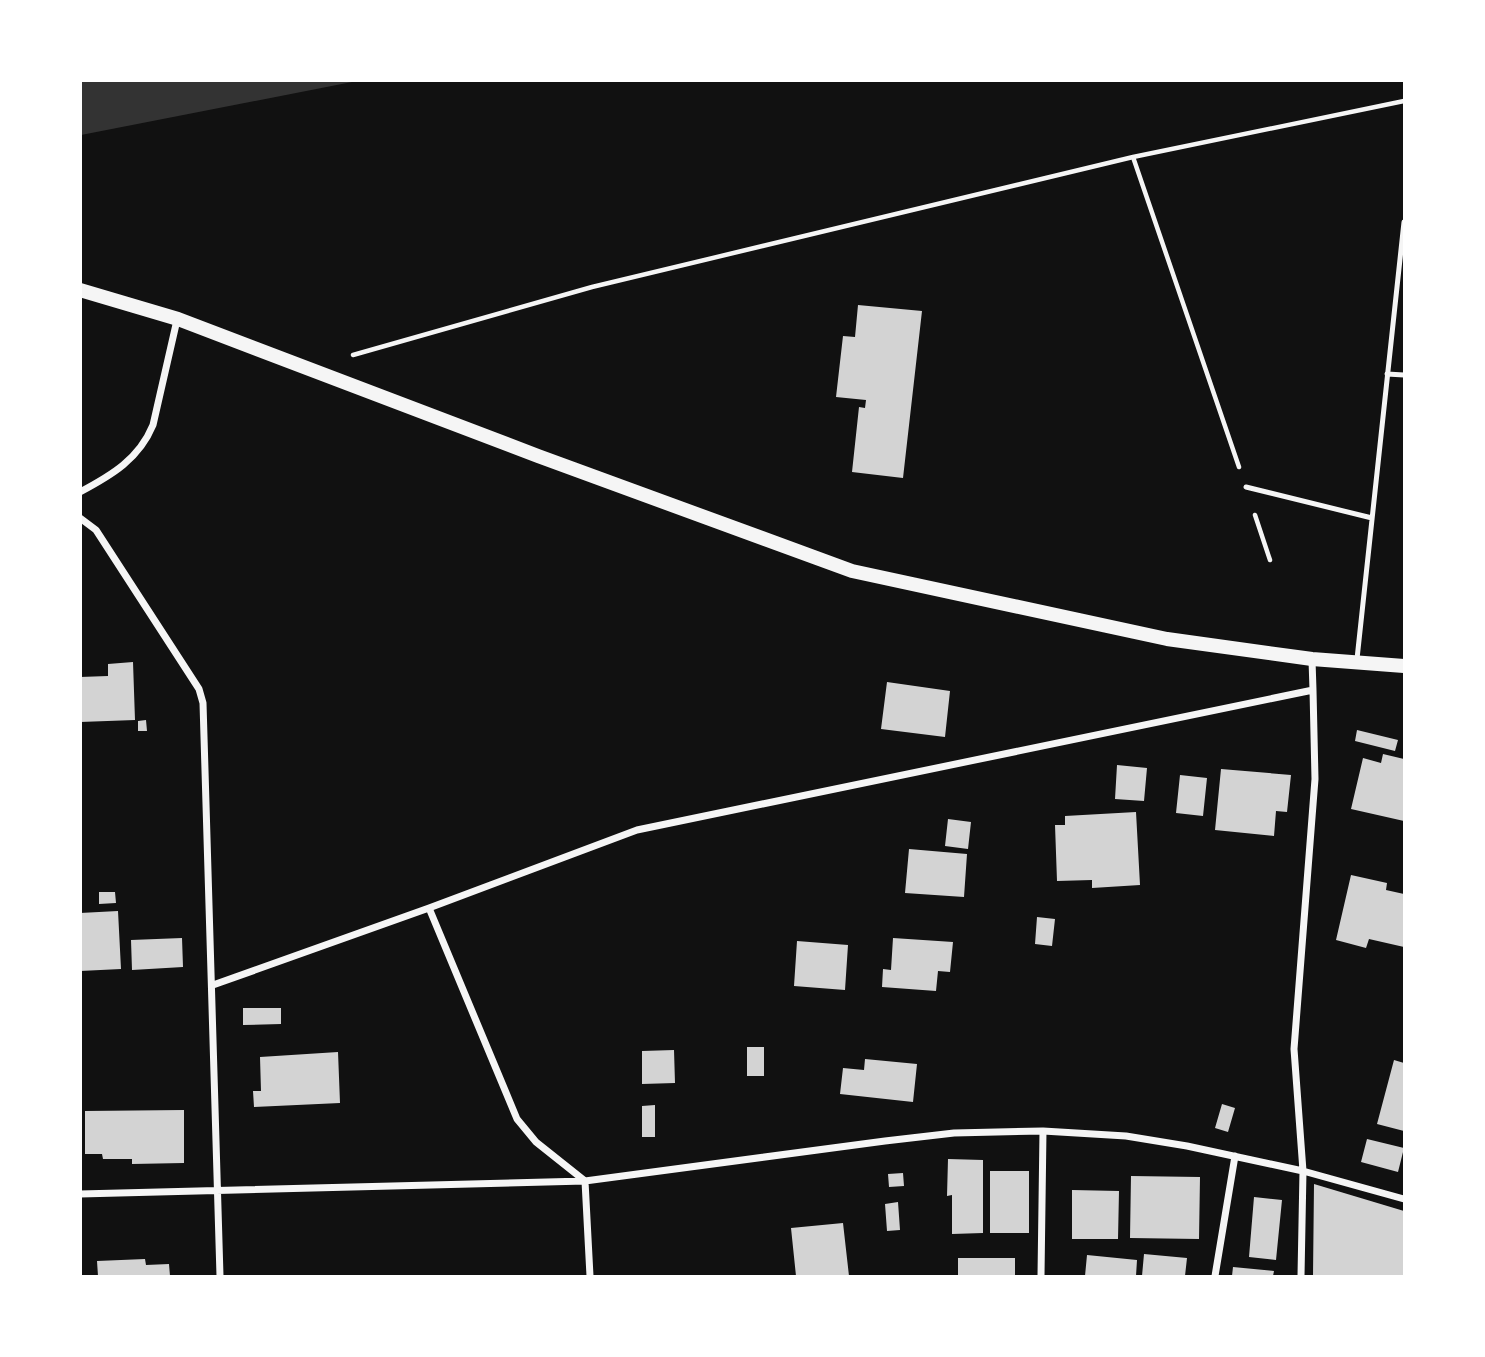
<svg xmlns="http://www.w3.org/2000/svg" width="1485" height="1357" viewBox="0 0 1485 1357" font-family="Lato,sans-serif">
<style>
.water{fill:#333}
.building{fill:#d3d3d3}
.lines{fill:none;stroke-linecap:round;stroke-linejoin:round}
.path{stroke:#f5f5f5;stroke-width:4.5}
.service{stroke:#f5f5f5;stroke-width:5}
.minor{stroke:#f5f5f5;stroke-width:7}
.secondary{stroke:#f5f5f5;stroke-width:14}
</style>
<rect width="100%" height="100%" fill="#111"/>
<path class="water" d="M 81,80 L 357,80 L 357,81 L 81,135 Z"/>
<path class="building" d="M 858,305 L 922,311 L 903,478 L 852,472 L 859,407 L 865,408 L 866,400 L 836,397 L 843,336 L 855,337 Z
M 133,662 L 135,720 L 80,722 L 80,677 L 108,676 L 108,664 Z
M 887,682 L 950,691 L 945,737 L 881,729 Z
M 146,720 L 147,731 L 138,731 L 138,721 Z
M 1357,730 L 1398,740 L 1395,751 L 1355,741 Z
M 1383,754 L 1404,759 L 1404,821 L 1351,809 L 1363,758 L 1381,763 Z
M 1117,765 L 1147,768 L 1144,801 L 1115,799 Z
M 1221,769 L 1291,775 L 1287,812 L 1276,811 L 1274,836 L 1215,830 Z
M 1180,775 L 1207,778 L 1203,816 L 1176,813 Z
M 1136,812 L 1140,885 L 1092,888 L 1092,880 L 1057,881 L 1055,825 L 1065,825 L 1065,816 Z
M 948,819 L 971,822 L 968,849 L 945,846 Z
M 909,849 L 967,854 L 964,897 L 905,893 Z
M 1351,875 L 1387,883 L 1386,890 L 1404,894 L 1404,947 L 1369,939 L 1366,948 L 1336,940 Z
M 99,892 L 115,892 L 116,903 L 99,904 Z
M 118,911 L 121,969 L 80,971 L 80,913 Z
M 1037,917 L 1055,919 L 1052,946 L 1035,944 Z
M 182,938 L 183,967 L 132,970 L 131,940 Z
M 893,938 L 953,942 L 950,972 L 938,971 L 936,991 L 882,987 L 883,969 L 891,970 Z
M 797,941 L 848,945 L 845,990 L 794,986 Z
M 243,1008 L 281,1008 L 281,1024 L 243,1025 Z
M 747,1047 L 764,1047 L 764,1076 L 747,1076 Z
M 674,1050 L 675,1083 L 642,1084 L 642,1051 Z
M 338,1052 L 340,1103 L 254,1107 L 253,1091 L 261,1091 L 260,1057 Z
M 865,1059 L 917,1064 L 913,1102 L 840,1094 L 843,1068 L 864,1070 Z
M 1394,1060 L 1404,1063 L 1404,1131 L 1377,1124 Z
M 1222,1104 L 1235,1108 L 1228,1132 L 1215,1128 Z
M 655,1105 L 655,1137 L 642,1137 L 642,1106 Z
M 184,1110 L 184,1163 L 132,1164 L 132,1159 L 103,1159 L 102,1154 L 85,1154 L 85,1111 Z
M 1367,1139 L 1404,1148 L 1398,1172 L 1361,1162 Z
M 948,1159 L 983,1160 L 983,1233 L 952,1234 L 952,1195 L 947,1196 Z
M 990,1171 L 1029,1171 L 1029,1233 L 990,1233 Z
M 903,1173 L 904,1186 L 889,1187 L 888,1174 Z
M 1131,1176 L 1200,1177 L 1199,1239 L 1130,1238 Z
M 1314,1184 L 1404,1211 L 1404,1276 L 1313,1276 Z
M 1072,1190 L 1119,1191 L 1118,1239 L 1072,1239 Z
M 1254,1197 L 1282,1200 L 1276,1260 L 1249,1257 Z
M 898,1202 L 900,1230 L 887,1231 L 885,1204 Z
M 843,1223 L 849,1276 L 796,1276 L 791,1228 Z
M 1144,1254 L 1187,1258 L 1185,1276 L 1142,1276 Z
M 1087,1255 L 1137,1260 L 1136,1276 L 1085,1276 Z
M 958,1258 L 1015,1258 L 1015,1276 L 958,1276 Z
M 145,1259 L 146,1265 L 169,1264 L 170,1276 L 98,1276 L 97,1261 Z
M 1233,1267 L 1274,1271 L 1273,1276 L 1232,1276 Z"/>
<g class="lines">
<path class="path" d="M 1133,157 L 1239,467
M 353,355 L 592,287 L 1133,157 L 1404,101
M 1255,515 L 1270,560"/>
<path class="service" d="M 1387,374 L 1404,375
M 1246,487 L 1372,518
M 1357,659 L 1404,222"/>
<path class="minor" d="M 80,492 C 112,475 139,459 153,425 L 177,320
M 80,518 L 96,530 L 199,689 L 203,703 L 220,1276
M 429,908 L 517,1119 L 536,1142 L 585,1181 L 590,1276
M 213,985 L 429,908 L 637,830 L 1313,690 L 1312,660
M 80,1194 L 585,1181 L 885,1141 L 954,1133 L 1043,1131 L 1126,1136 L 1187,1146 L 1303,1171 L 1404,1199
M 1041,1276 L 1043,1131
M 1215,1276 L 1235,1156
M 1301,1276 L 1303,1171 L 1294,1049 L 1315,779 L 1313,690"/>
<path class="secondary" d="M 80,290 L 178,319 L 538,456 L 852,571 L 1167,639 L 1312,659 L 1404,666"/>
</g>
<rect width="1485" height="1357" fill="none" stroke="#ffffff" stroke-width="164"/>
</svg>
